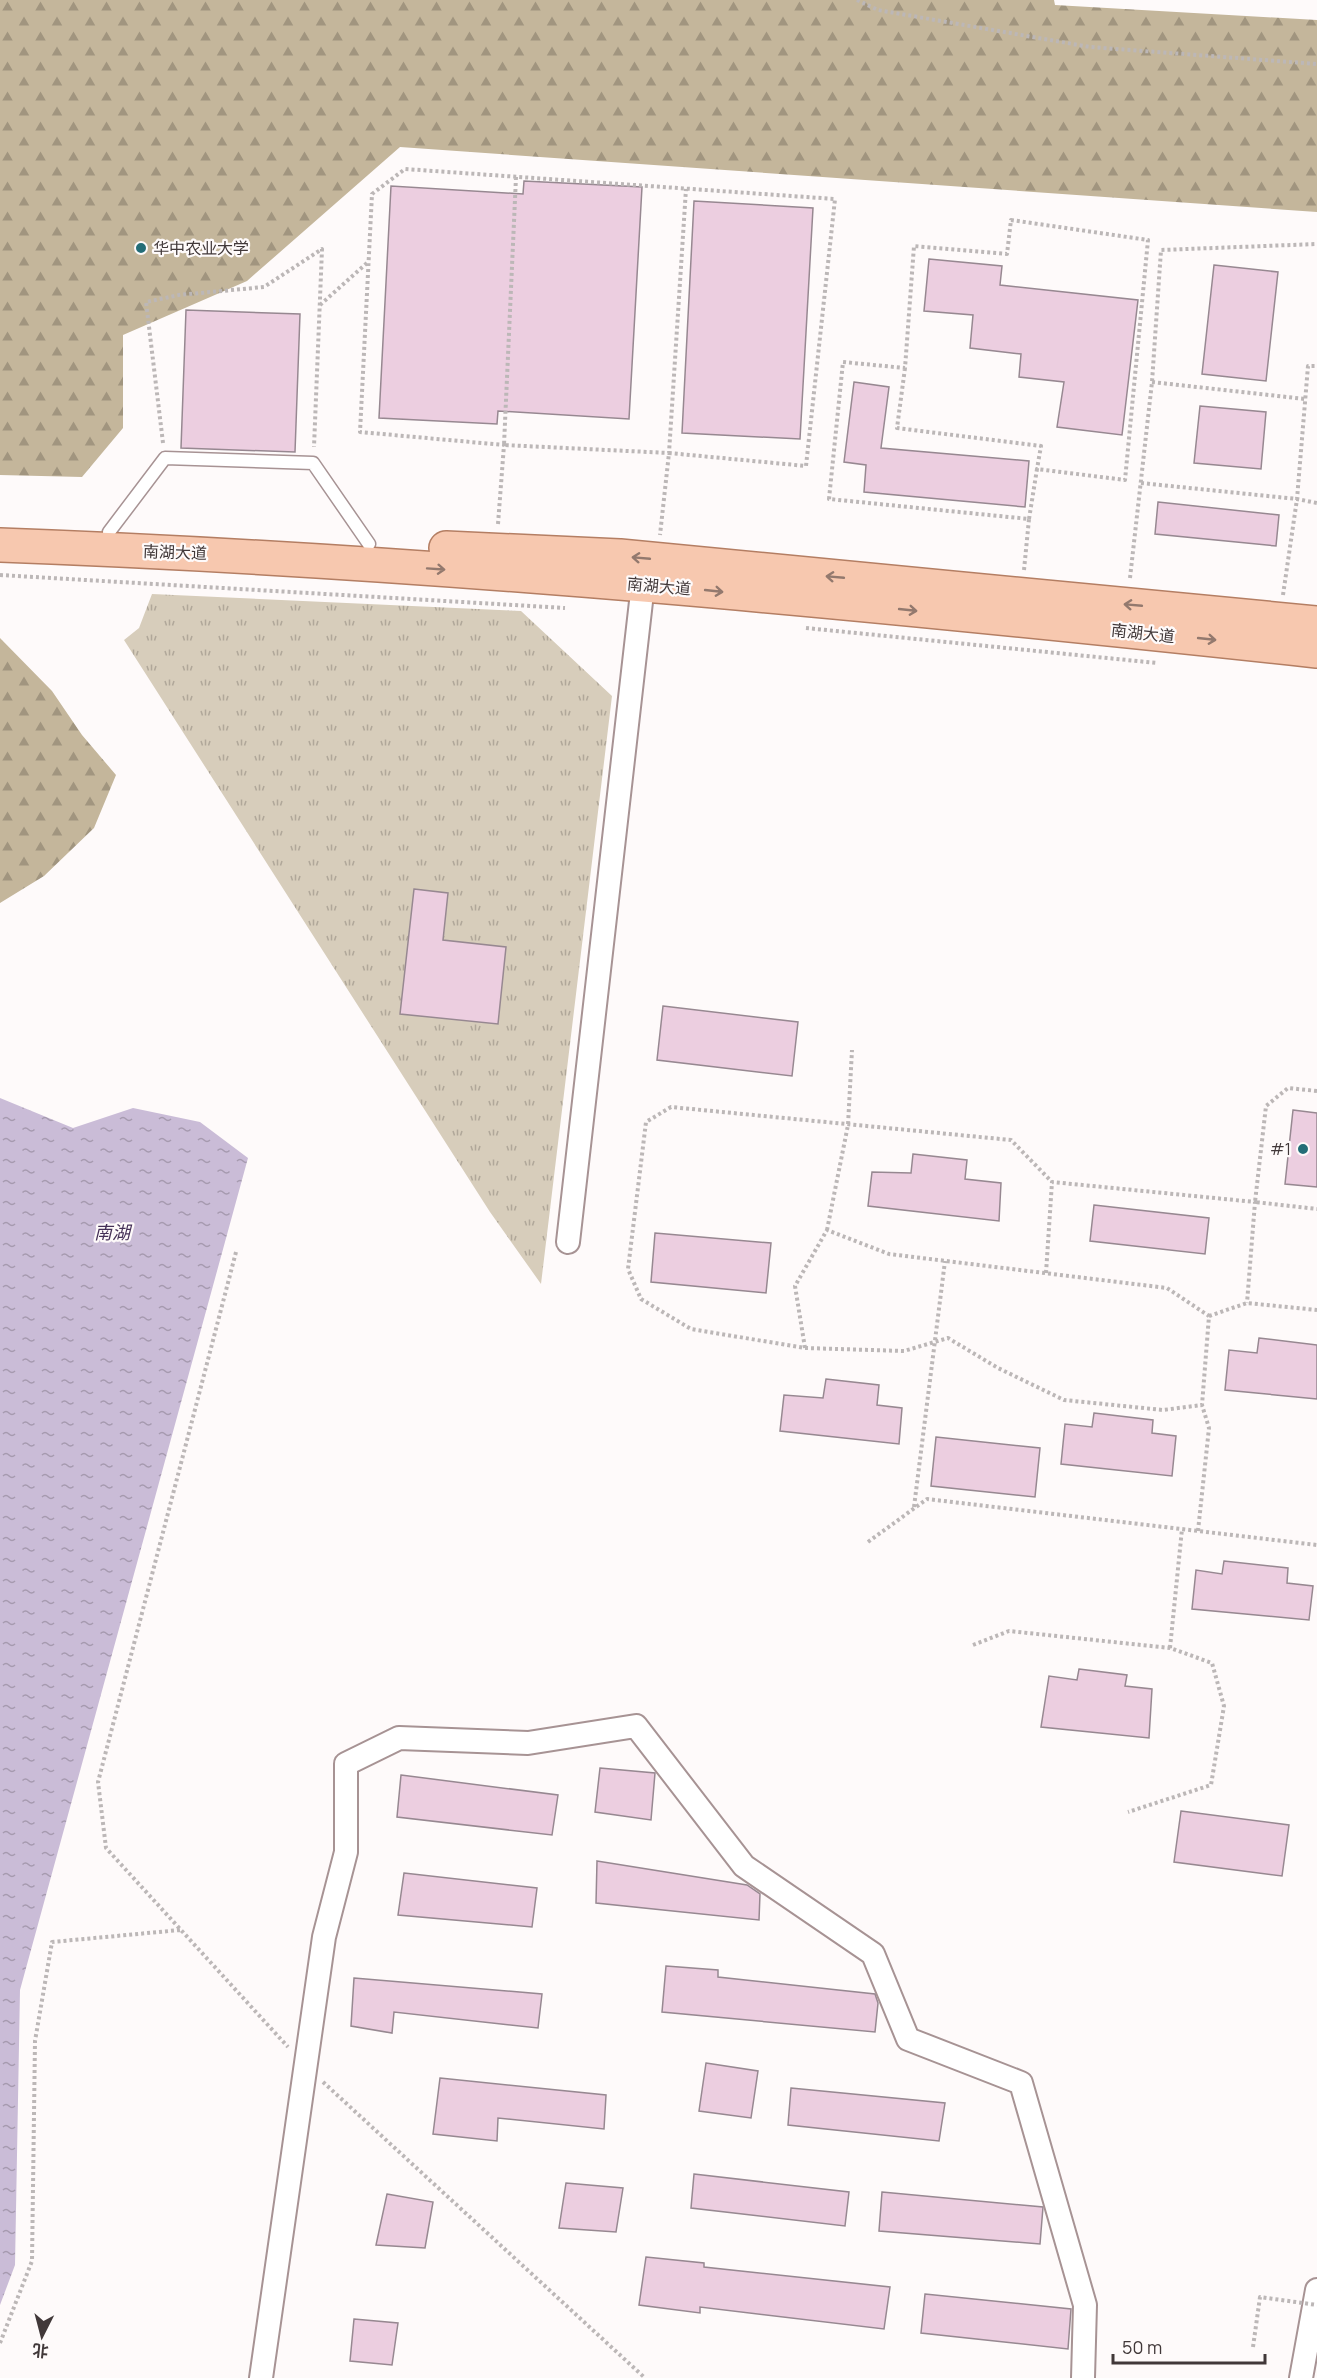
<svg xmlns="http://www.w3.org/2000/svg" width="1317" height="2378" viewBox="0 0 1317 2378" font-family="Manrope,'Noto Sans SC',sans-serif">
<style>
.forest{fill:url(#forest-firs)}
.park{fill:url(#park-tufts)}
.water{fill:url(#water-ripples)}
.building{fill:#eccee0;stroke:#978891;stroke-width:1.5}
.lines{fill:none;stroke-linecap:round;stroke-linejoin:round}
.lane-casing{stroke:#a79394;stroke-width:15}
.street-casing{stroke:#a79394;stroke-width:26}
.primary-casing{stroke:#b47e63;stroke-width:36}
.path{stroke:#bcb7b7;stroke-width:4;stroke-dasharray:3 3;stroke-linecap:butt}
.lane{stroke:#fff;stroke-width:12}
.street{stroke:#fff;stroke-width:22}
.primary{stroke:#f7c8af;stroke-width:33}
.path-bridge{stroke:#bcb7b7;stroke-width:4;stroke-dasharray:3 3;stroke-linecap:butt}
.oneway{stroke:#93796e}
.poi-dot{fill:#246d77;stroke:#fefafa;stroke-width:2}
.labels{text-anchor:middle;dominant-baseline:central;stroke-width:4.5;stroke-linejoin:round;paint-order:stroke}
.poi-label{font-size:16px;fill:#413839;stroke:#fefafa;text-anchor:start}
.street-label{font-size:16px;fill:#413839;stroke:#fefafa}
.water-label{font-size:18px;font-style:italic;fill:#453057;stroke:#fefafa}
</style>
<defs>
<pattern id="forest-firs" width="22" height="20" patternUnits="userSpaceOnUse" patternTransform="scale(1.5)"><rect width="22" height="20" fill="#c4b69b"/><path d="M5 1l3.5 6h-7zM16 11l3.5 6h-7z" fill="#a1957f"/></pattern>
<pattern id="park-tufts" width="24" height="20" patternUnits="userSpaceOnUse" patternTransform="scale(1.5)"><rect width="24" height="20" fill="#d7cdbb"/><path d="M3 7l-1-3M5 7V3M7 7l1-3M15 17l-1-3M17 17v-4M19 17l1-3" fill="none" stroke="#b0a799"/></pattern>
<pattern id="water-ripples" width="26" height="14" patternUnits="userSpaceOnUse" patternTransform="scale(1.5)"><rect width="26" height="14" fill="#cabcd7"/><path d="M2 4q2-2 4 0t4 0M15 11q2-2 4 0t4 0" fill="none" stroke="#a69aaf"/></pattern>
</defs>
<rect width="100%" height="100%" fill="#fefafa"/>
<path class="forest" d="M 0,0 L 1054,0 L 1055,5 L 1317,20 L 1317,212 L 400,147 L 247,281 L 123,335 L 123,428 L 82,477 L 0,475 Z
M 0,638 L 52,691 L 82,735 L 116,775 L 94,828 L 44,876 L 0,903 Z"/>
<path class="park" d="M 152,594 L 521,611 L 612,696 L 541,1284 L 490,1212 L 124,640 L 139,628 Z"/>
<path class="water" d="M 0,1098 L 73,1128 L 133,1108 L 200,1122 L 248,1158 L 20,1990 L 15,2265 L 0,2305 Z"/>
<path class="building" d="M 524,181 L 642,187 L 629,419 L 498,411 L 497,424 L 379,418 L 391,186 L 523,194 Z
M 694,201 L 813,208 L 800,439 L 682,433 Z
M 929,259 L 1002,266 L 1000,285 L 1138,300 L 1122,435 L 1057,427 L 1064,382 L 1019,377 L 1021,354 L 970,348 L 973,315 L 924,311 Z
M 1214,265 L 1278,272 L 1266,381 L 1202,374 Z
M 186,310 L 300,314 L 295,452 L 181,448 Z
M 854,382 L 889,387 L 881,448 L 1029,461 L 1025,507 L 864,492 L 866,465 L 844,462 Z
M 1200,406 L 1266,412 L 1261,469 L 1194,463 Z
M 1158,502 L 1279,515 L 1276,546 L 1155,534 Z
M 414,889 L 448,893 L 443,940 L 506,947 L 498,1024 L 400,1014 Z
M 663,1006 L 798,1022 L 792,1076 L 657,1060 Z
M 1293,1110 L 1317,1113 L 1317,1187 L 1285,1184 Z
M 913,1154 L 967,1160 L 965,1179 L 1001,1183 L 999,1221 L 868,1206 L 872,1172 L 911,1173 Z
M 1094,1205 L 1209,1218 L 1205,1254 L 1090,1241 Z
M 655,1233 L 771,1243 L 766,1293 L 651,1282 Z
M 1259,1338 L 1317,1345 L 1317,1399 L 1225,1390 L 1229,1350 L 1257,1353 Z
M 826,1379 L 879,1385 L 877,1405 L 902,1408 L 899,1444 L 780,1431 L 784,1395 L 823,1398 Z
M 1094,1413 L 1153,1420 L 1152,1433 L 1176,1436 L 1172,1476 L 1061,1464 L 1065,1424 L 1092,1427 Z
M 936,1437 L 1040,1448 L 1035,1497 L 931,1486 Z
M 1224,1561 L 1288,1568 L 1287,1583 L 1313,1586 L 1309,1620 L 1192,1609 L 1196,1570 L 1222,1574 Z
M 1079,1669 L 1127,1675 L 1125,1686 L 1152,1689 L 1149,1738 L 1041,1727 L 1049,1676 L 1077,1680 Z
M 600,1768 L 655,1773 L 651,1820 L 595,1812 Z
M 401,1775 L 558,1795 L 552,1835 L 397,1817 Z
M 1181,1811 L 1289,1825 L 1282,1876 L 1174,1862 Z
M 597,1861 L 747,1885 L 760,1894 L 759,1920 L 596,1903 Z
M 404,1873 L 537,1888 L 532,1927 L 398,1915 Z
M 666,1966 L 718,1970 L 718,1977 L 875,1994 L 878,2003 L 875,2032 L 662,2012 Z
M 354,1978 L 542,1994 L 538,2028 L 394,2012 L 392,2033 L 351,2026 Z
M 706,2063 L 758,2071 L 751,2118 L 699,2111 Z
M 440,2078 L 606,2095 L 604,2129 L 498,2118 L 497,2141 L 433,2134 Z
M 791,2088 L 945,2103 L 939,2141 L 788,2125 Z
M 694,2174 L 849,2192 L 845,2226 L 691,2208 Z
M 566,2183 L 623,2188 L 616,2232 L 559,2228 Z
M 882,2192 L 1043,2207 L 1040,2244 L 879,2231 Z
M 387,2194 L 433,2202 L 425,2248 L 376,2245 Z
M 646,2257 L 704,2263 L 704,2267 L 890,2287 L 884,2329 L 700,2307 L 700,2313 L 639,2305 Z
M 925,2294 L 1071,2309 L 1068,2349 L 921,2333 Z
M 354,2319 L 398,2323 L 392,2365 L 350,2361 Z"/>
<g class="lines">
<defs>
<path id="lane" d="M 109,532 L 165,458 L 313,463 L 369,544"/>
<path id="street" d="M 568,1242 L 643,584
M 261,2378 L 324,1937 L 346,1852 L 346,1764 L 399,1738 L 528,1743 L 636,1726 L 744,1866 L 873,1954 L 908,2039 L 1021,2083 L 1085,2305 L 1083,2378
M 1301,2378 L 1317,2290"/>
<path id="primary" d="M 0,545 C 440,561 879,604 1317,651
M 446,548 L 620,556 L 1317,623"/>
</defs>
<use href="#lane" class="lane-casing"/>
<use href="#street" class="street-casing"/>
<use href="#primary" class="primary-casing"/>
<path class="path" d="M 857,0 L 878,10 L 1090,47 L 1317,64
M 516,177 L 504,445 L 669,453 L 686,189
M 320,305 L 368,262
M 905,368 L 897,428 L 1041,446 L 1037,469
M 1152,382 L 1305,399
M 163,443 L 146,302 L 179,295 L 264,287 L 322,249 L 314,447
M 1141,483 L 1297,499 L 1317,503
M 498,524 L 504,445 L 360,432 L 372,194 L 405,169 L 835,199 L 806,466 L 669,453 L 660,535
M 1024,570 L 1029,519 L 829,499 L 843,362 L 905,368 L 914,246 L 1007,254 L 1011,220 L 1148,240 L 1125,480 L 1037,469 L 1029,519
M 0,575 L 565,608
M 1130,578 L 1152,382 L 1161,250 L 1317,244
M 1283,595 L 1297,499 L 1308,366 L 1317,366
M 806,628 L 1157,663
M 1317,1091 L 1288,1088 L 1266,1106 L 1255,1202 L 1317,1209
M 827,1230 L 848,1125 L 852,1050
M 236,1252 L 98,1782 L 106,1848 L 288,2047
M 1046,1273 L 1052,1182 L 1255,1202 L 1247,1303
M 1209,1316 L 1247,1303 L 1317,1310
M 805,1348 L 795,1286 L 827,1230 L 889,1254 L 1167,1288 L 1209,1316 L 1202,1405 L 1163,1410 L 1064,1400 L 998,1368 L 948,1338 L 904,1351 L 805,1348 L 691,1329 L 641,1299 L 628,1269 L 646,1122 L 671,1107 L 1011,1140 L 1052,1182
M 914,1507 L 945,1261
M 1198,1531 L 1209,1428 L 1202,1405
M 868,1542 L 927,1499 L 1317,1545
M 973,1645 L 1009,1631 L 1170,1648 L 1212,1663 L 1224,1706 L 1211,1785 L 1128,1812
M 1170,1648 L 1182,1529
M 323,2082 L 645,2378
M 0,2343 L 32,2261 L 35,2041 L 52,1942 L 180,1930"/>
<use href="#lane" class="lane"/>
<use href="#street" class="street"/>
<use href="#primary" class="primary"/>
<path class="path-bridge" d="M 1253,2347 L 1260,2297 L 1317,2305"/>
</g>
<defs><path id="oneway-shaft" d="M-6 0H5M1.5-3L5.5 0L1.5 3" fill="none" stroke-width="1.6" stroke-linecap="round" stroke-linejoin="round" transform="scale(1.5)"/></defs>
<g class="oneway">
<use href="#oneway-shaft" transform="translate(641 558) rotate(-175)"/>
<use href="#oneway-shaft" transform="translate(436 569) rotate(4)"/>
<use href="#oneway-shaft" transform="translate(835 577) rotate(-175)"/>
<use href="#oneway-shaft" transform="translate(714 591) rotate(6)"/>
<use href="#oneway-shaft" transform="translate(1133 605) rotate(-175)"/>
<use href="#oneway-shaft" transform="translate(908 610) rotate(6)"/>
<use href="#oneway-shaft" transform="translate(1207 639) rotate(6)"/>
</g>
<g class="poi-dot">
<circle cx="141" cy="248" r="6"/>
<circle cx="1303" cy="1149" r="6"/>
</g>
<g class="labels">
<g class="poi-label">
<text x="153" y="248">华中农业大学</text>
<text x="1291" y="1149" text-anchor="end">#1</text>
</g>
<g class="street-label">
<text transform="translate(175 552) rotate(2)">南湖大道</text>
<text transform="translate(659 586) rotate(5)">南湖大道</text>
<text transform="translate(1143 633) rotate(6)">南湖大道</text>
</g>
<g class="water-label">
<text x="112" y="1232">南湖</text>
</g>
</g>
<g transform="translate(42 2336) rotate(186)" stroke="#fefafa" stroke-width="4.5" paint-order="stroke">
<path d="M0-4.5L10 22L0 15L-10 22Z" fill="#413839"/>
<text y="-9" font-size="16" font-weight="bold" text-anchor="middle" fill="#413839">北</text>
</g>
<path d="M1113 2354v9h152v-9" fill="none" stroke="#413839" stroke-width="3"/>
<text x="1122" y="2354" font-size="18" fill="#413839" stroke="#fefafa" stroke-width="4.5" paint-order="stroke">50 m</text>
</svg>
